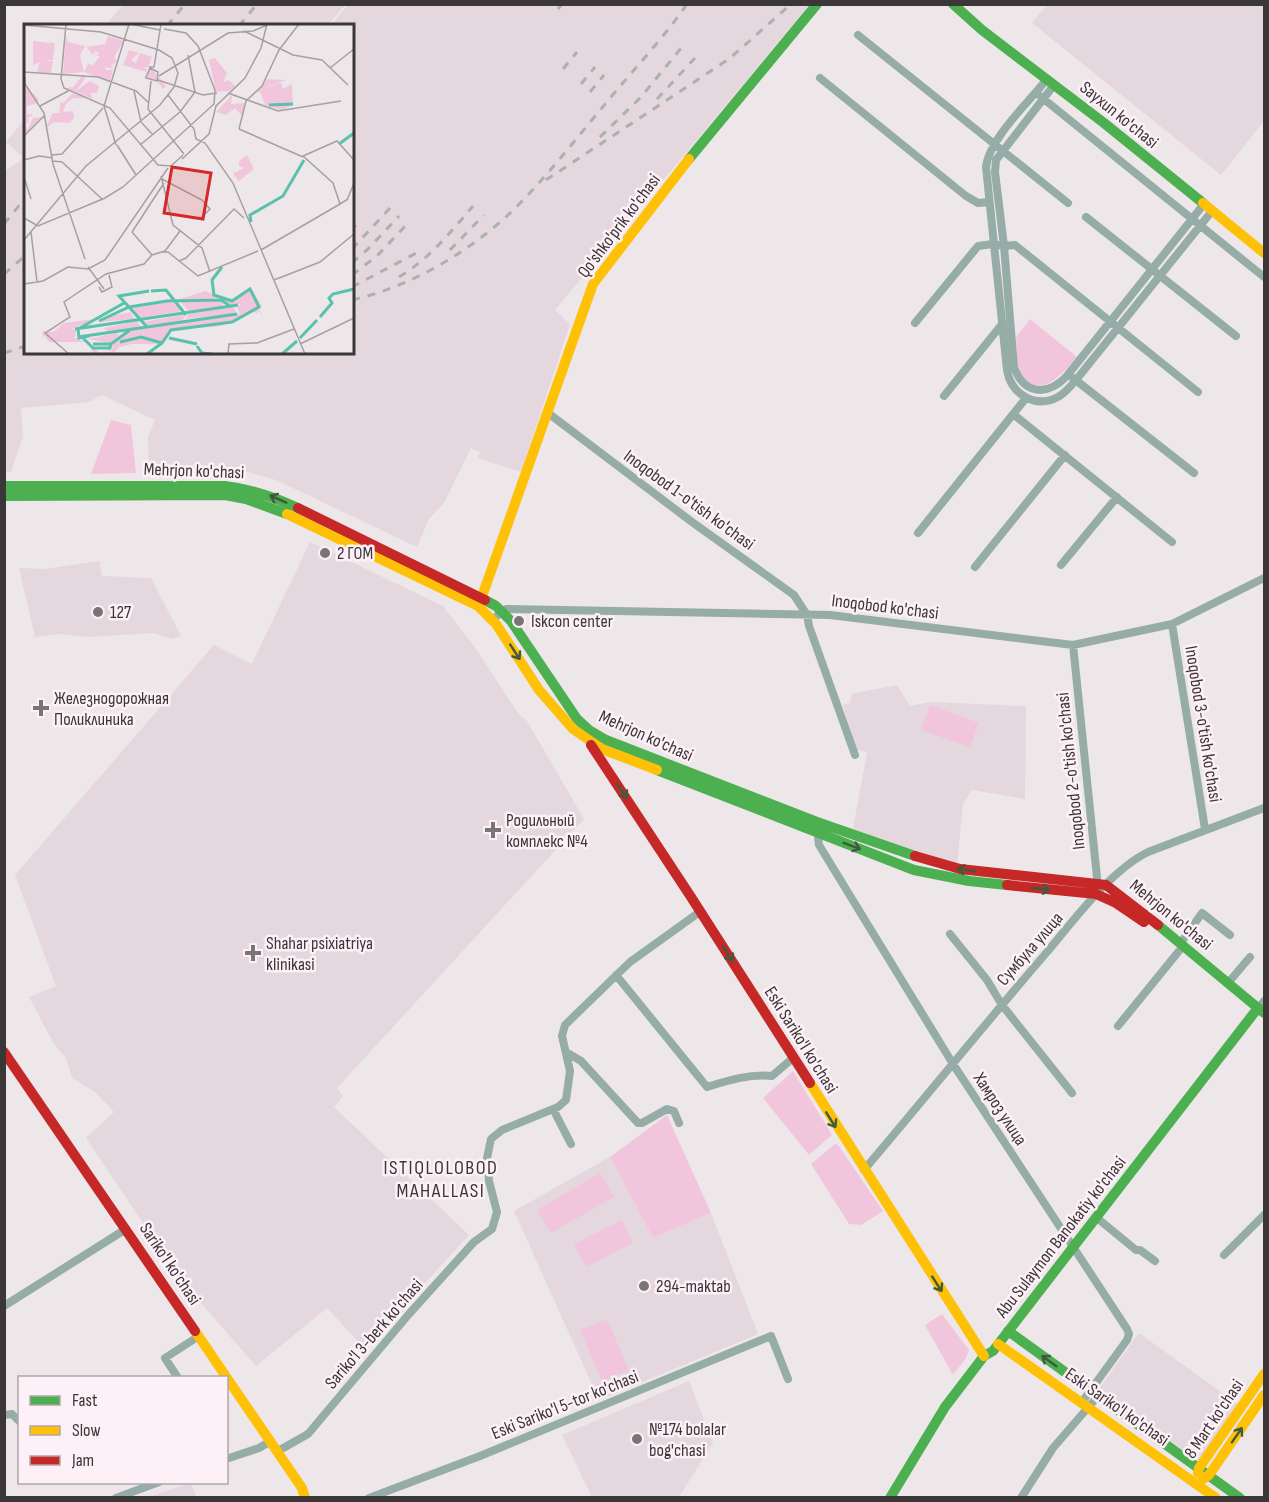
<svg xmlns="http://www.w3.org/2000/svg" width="1269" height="1502" viewBox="0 0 1269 1502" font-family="'Sofia Sans Condensed',sans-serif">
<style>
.built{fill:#e4d7dd}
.green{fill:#f1c6dc}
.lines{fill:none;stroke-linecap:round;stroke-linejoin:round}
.street{stroke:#96aca6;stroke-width:8}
.fast{stroke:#4caf50;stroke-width:10}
.slow{stroke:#ffc107;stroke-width:10}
.jam{stroke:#c62828;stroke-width:10}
.rail{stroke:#acb1af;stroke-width:3;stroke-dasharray:8 8;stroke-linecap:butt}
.oneway{stroke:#405a3f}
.poi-dot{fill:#797476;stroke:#fdf1f7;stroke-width:2}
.labels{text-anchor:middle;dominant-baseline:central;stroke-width:5;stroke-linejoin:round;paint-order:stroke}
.street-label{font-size:18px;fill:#3b3638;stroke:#fdf1f7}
.poi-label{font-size:18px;fill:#3b3638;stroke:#fdf1f7;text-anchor:start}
.neighbourhood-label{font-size:20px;letter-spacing:1.5px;fill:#3b3638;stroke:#fdf1f7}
.inset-river{fill:none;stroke:#59c2ac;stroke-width:3}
.inset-road{fill:none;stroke:#a6a0a3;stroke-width:1.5}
.view{fill:#d62828;fill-opacity:0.15;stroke:#d62828;stroke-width:3}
.inset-edge{fill:none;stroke:#3b3638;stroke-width:3}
</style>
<rect width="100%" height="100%" fill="#ede7ea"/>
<path class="built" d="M 123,5 L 123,4 L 345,5 L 328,25 L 105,25 Z
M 348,5 L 809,5 L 555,310 L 570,324 L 521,472 L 478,458 L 480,452 L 471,448 L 444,503 L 429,519 L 417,547 L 276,480 L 248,472 L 149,474 L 148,437 L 155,420 L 102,395 L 89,402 L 21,408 L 23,437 L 11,472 L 5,472 L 5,171 L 24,158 L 6,142 L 25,119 L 26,352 L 352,352 L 352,26 L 331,25 Z
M 1047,5 L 1264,5 L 1264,121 L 1221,175 L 1032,23 Z
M 310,542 L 443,606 L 476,649 L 519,715 L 527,721 L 584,819 L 337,1088 L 343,1096 L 334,1107 L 469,1235 L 365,1349 L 327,1308 L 256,1366 L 182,1281 L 86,1138 L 114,1112 L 95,1092 L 72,1078 L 66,1058 L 54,1044 L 29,997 L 56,986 L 15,875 L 214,645 L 252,664 Z
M 99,561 L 102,576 L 151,578 L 181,636 L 172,639 L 153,633 L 89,637 L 60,634 L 35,637 L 19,568 L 45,569 Z
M 897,685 L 910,706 L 930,702 L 1026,706 L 1025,799 L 972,790 L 963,803 L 957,866 L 853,829 L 867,752 L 856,750 L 843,705 L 850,703 L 851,694 Z
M 610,1157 L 653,1238 L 711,1213 L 758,1334 L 599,1400 L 514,1211 Z
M 1139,1333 L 1239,1405 L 1199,1461 L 1098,1390 Z
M 689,1381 L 713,1443 L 679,1497 L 592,1497 L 562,1435 Z
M 191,1483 L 196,1497 L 148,1497 Z"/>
<path class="green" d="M 1030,319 L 1077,357 C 1064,373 1036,404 1020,371 C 1016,361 1017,347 1016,337 Z
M 111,420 L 131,425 L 136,473 L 91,474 Z
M 930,705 L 979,723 L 970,747 L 921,730 Z
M 793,1071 L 832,1135 L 809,1155 L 763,1098 Z
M 667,1115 L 711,1213 L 653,1238 L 610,1157 Z
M 835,1144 L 838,1145 L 883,1211 L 861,1225 L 849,1224 L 811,1164 Z
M 600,1173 L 614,1197 L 551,1233 L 537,1210 Z
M 622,1220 L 633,1243 L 586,1267 L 574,1244 Z
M 942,1314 L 969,1350 L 966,1358 L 953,1375 L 925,1325 Z
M 607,1319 L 629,1370 L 602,1381 L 580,1330 Z"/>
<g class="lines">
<path class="street" d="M 858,35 L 1068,203
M 820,78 L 966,196 L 978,203 L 989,202
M 1047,79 C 1029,102 989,139 986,167 L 1007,370 C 1011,394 1035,409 1058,397 C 1065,393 1071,386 1076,380 L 1212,211
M 1054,85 L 996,160 L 995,172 L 1004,246 L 1015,245 L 1198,392
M 1040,96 L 1264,277
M 1086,217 L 1236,336
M 915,323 L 978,246 L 993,244 L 1004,246 L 1014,367 C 1024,395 1047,396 1066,377 L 1204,204
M 1073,378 L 1194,473
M 944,396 L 1003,323
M 548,413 L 692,522 L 794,595 L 807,615 L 809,626 L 855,755
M 1013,414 L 1172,542
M 918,533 L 1026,398
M 1061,565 L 1117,497
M 975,567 L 1065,455
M 493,620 L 502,611 L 506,609 L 830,615 L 1073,645 L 1172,624 L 1264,578
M 1172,624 L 1205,829
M 1073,645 L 1098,887
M 817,828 L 819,845 L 953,1064 L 1127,1329 L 1129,1334 L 1127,1340 L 1082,1402
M 950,934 L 987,980 L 1002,1005 L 1072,1093
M 1180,944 L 1202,913 L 1230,935
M 616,975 L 707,1087 C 729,1080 749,1074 772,1076 L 793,1058
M 1228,983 L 1250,957
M 1255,1012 L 1264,1001
M 1118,1026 L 1179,951
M 566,1052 L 581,1061 L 638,1123 L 642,1123 L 667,1109 L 674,1111 L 679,1123
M 553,1109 L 571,1144
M 864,1170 C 925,1098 985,1024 1047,952 C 1074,920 1110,871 1148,852 L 1264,808
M 1097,1218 L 1136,1250 L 1140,1250 L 1155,1261
M 1224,1255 L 1264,1215
M 4,1306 L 126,1229
M 178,1378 L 165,1358 L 199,1336
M 4,1415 L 12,1414 L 20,1422
M 278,1451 L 308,1434 L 409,1314 L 474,1242 L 492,1229 L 497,1212 L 489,1181 L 487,1158 L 491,1139 L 502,1130 L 558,1107 L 566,1100 L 570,1071 L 562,1036 L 565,1025 L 630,962 L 701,911
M 226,1459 L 259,1448 L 271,1441
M 116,1498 L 159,1482
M 369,1498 L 480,1456 L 771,1336 L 788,1379
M 1021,1498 L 1053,1448 L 1098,1396"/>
<path class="fast" d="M 953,4 L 982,30 L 1104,123 L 1203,203
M 689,159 L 817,4
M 4,486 L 225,486 C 251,489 274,497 298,508
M 4,496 L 225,495 L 246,499 L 287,514
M 485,600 L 496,606 L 511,621 L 577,719 L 589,730 L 606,740 L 817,822 L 915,856
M 657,770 L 914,870 L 969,881 L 1007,885
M 1158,925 L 1264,1013
M 1008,1331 L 1240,1498
M 890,1498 L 945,1407 L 984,1356 L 993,1351 L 1254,1013"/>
<path class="slow" d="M 1203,203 L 1264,253
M 287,514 L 478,606 L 496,624 L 539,690 L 573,729 L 602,749 L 657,770
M 480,602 L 593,284 L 689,159
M 810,1083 L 984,1356
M 195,1331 L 302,1488 L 305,1498
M 998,1344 L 1216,1498
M 1198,1473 L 1199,1468 L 1264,1374
M 1203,1479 L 1209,1475 L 1264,1395"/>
<path class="jam" d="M 298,508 L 485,600
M 591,745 L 691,897 L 810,1083
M 915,856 L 960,869 L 1106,885 L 1158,925
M 1007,885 L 1096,894 L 1116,903 L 1144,922
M 4,1052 L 195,1331"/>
<path class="rail" d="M 496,5 L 497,4
M 558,9 L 562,4
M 167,26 L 185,4
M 239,26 L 257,4
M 563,69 L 577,52
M 581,84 L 595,67
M 590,92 L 604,75
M 657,99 L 695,58
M 600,137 L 641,97 L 682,47
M 546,180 L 729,59 L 791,4
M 4,224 L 26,197
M 352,228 L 356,225
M 352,249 L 390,208
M 450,250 L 484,215
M 352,263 L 368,249 L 399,216
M 4,274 L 26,255
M 352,275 L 377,256 L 408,223
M 399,277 C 429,259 451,232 473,206
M 352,287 L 422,250
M 352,300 C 409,287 464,255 507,216 C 543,182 574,141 606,103 C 633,70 663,39 687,4
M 4,353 L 26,346"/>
</g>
<defs><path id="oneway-shaft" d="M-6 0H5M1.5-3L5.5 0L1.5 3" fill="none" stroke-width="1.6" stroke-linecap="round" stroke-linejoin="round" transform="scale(1.5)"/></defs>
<g class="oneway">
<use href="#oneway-shaft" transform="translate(278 499) rotate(-156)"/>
<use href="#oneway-shaft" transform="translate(515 652) rotate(57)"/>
<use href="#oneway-shaft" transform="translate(622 791) rotate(56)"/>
<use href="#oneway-shaft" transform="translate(852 846) rotate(21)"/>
<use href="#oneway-shaft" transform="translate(966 870) rotate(-171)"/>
<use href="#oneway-shaft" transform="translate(1041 889) rotate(6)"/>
<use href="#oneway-shaft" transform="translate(728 954) rotate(58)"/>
<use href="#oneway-shaft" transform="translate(831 1120) rotate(58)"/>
<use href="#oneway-shaft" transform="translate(937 1284) rotate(57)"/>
<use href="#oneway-shaft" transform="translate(1049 1361) rotate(-144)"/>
<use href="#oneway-shaft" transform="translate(1237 1435) rotate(-55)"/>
</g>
<g class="poi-dot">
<circle cx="325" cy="553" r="6"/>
<circle cx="98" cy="612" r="6"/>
<circle cx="519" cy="621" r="6"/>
<path d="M38 699h6v6h6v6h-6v6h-6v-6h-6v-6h6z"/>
<path d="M490 821h6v6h6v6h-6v6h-6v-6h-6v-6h6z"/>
<path d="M250 944h6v6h6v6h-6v6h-6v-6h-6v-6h6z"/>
<circle cx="644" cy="1286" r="6"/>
<circle cx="637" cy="1439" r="6"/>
</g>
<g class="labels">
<g class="street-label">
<text transform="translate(1119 115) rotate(39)">Sayxun ko'chasi</text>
<text transform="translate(619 226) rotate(-53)">Qo'shko'prik ko'chasi</text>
<text transform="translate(194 471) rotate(2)">Mehrjon ko'chasi</text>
<text transform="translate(689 500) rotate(36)">Inoqobod 1-o'tish ko'chasi</text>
<text transform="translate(885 607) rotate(7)">Inoqobod ko'chasi</text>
<text transform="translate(1203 724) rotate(81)">Inoqobod 3-o'tish ko'chasi</text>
<text transform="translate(646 736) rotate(24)">Mehrjon ko'chasi</text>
<text transform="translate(1071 771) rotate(-96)">Inoqobod 2-o'tish ko'chasi</text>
<text transform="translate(1171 915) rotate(39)">Mehrjon ko'chasi</text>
<text transform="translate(1030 949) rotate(-49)">Сумбула улица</text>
<text transform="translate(801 1040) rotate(58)">Eski Sariko'l ko'chasi</text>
<text transform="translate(1000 1109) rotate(57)">Хамроз улица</text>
<text transform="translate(1061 1237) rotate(-52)">Abu Sulaymon Banokatiy ko'chasi</text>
<text transform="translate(170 1264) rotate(56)">Sariko'l ko'chasi</text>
<text transform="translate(374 1334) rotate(-49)">Sariko'l 3-berk ko'chasi</text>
<text transform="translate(565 1405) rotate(-22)">Eski Sariko'l 5-tor ko'chasi</text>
<text transform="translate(1117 1407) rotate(35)">Eski Sariko'l ko'chasi</text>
<text transform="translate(1214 1419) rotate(-56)">8 Mart ko'chasi</text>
</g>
<g class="poi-label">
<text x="337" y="553">2 ГОМ</text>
<text x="110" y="612">127</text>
<text x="531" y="621">Iskcon center</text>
<text x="54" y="698">Железнодорожная<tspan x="54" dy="21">Поликлиника</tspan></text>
<text x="506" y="820">Родильный<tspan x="506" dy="21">комплекс №4</tspan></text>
<text x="266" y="943">Shahar psixiatriya<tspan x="266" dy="21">klinikasi</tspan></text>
<text x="656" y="1286">294-maktab</text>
<text x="649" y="1429">№174 bolalar<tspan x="649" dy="21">bog'chasi</tspan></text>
</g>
<g class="neighbourhood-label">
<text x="441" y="1168">ISTIQLOLOBOD<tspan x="441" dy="23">MAHALLASI</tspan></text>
</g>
</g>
<g transform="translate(24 24)">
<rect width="330" height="330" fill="#ede7ea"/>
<path d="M 42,12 L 44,18 L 61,22 L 56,31 L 60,48 L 64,40 L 69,41 L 76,32 L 70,31 L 75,30 L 72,27 L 68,31 L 63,23 L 81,20 L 84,12 L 100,17 L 90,33 L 93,37 L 87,42 L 91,45 L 81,43 L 82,46 L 89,46 L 86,58 L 60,48 L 39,50 ZM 9,18 L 10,17 L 25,19 L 27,18 L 31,19 L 29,36 L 18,36 L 29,37 L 27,49 L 13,48 L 16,38 L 9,41 ZM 105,26 L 115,29 L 107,36 L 112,39 L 116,29 L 128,33 L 125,41 L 142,62 L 139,65 L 132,56 L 123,54 L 125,43 L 119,44 L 123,45 L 122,48 L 99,41 ZM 191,34 L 203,49 L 199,59 L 204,56 L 209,59 L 204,65 L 209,60 L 211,63 L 205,67 L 192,68 L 185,36 ZM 58,52 L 62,53 L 52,67 L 66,57 L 75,62 L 73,69 L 66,69 L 69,75 L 42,64 L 49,63 ZM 243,55 L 262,56 L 239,65 L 257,59 L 259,65 L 268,60 L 269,81 L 258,86 L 241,81 L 236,68 L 232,70 ZM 1,63 L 14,74 L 14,79 L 3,82 L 3,90 L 10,91 L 3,94 L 5,97 L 2,100 L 3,106 L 9,94 L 18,93 L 0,111 ZM 49,69 L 63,74 L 49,74 L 42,80 L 39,88 L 49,87 L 50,94 L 45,99 L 30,98 L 21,105 L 29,89 L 35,89 L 37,76 L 38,80 ZM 208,71 L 207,80 L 221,79 L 218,92 L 211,84 L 202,91 L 192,88 ZM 223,131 L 230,145 L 215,157 L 211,152 L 210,155 L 210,149 L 220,144 L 215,142 L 215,137 ZM 227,264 L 238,282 L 235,285 L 239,293 L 234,286 L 233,290 L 230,287 L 197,302 L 147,306 L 137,320 L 108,320 L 95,323 L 89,330 L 81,329 L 90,328 L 81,326 L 88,326 L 89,320 L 105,307 L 216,290 L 213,283 L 217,280 L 205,281 L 198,275 L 153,276 L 181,267 L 208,277 ZM 197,276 L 199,282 L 165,287 L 156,278 ZM 144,278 L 153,279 L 159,287 L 115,294 L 106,284 ZM 209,283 L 212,288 L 207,290 L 162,295 L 164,290 ZM 106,288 L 110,295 L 76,298 L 87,292 ZM 74,290 L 70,296 L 48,305 L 52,306 L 51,314 L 67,320 L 75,329 L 69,330 L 67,321 L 59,318 L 25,318 L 20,311 L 18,314 L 19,307 L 29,308 L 40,299 L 71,295 ZM 158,291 L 161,292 L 158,297 L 122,302 L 119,298 ZM 113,297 L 117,303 L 84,308 L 80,304 ZM 93,309 L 95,312 L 86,319 L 63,315 Z" fill="#f1c6dc"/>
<path class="inset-river" d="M 245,81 L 269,80M 315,120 L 330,109M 227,198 L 226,191 L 259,172 L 280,136M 127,267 L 142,266 L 162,291M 296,293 L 308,279 L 305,274 L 309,270 L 330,265M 75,297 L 105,283 L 143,277 L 197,276 L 206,282M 123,303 L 95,272 L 125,267M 54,304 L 55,314 L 65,312M 56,304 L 100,279M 51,305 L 214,281M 54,313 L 213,290M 58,313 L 69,324 L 86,324 L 87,320M 145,314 L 173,320M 276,314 L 293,296M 96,318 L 117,313 L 138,319 L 147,306 L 208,298 L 235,283 L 226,265 L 208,277 L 190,271 L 188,256 L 198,243M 69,320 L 87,320 L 106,306M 173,322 L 178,329 L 188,330M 123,330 L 138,319M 258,330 L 273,317"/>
<path class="inset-road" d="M 42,0 L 37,55 L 40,64 L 86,84 L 134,141 L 147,142 L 159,131M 106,0 L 136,6M 0,1 L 77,8 L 135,26 L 148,34 L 154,49 L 150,63 L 136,81 L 62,142 L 0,216M 220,7 L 269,31 L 298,36 L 324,61M 126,44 L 134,48 L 133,57 L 122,54 L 122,53 L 126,44 L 126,43 L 130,43 L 137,0M 306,44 L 330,25M 0,47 L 1,60 L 20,89 L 29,140 L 61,235M 0,48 L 74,53 L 112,67 L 125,79M 135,52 L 204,9 L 229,7 L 243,1M 134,56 L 179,71 L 193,69M 127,57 L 124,85 L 160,130M 110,67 L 117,98 L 129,111M 204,69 L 254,87 L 317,77M 144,71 L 170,105 L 172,115 L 181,119 L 209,159 L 281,330M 16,82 L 46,66M 215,105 L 279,133M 215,105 L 222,77 L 238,62 L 255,26 L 275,0M 0,112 L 20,92M 92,121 L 80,82 L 105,0M 93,121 L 112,151M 116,121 L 156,88 L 171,68 L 164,31M 28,131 L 38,130 L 79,84M 158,135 L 185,110 L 192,82 L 221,54 L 237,24 L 243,0M 0,136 L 15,132 L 29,134M 29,137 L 38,138 L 79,176M 137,152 L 149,201 L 178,224 L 186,248M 0,153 L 7,175M 138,155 L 178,176 L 186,185 L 177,194M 324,175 L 316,180 L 309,159 L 279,132 L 313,117 L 330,136M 323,176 L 330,159M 0,194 L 14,202 L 81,174 L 99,163 L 190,80 L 191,66 L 174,22 L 162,9 L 140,5M 7,208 L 13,258M 108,208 L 140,159M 108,208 L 128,231M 237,226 L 316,180M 139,228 L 144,228 L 174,252 L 234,227M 155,237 L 162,234 L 210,185 L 220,194M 64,243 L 80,265M 250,256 L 296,238 L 330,210M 0,260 L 19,257 L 44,243 L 64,245 L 81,236 L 144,144M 75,263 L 78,268 L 88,263 L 85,251M 276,320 L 330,294M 45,330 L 21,309 L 46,293 L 40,278 L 82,250 L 120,240 L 128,231 L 141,227 L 156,207M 204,330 L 205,320 L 233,319 L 270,305"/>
<path class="view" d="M 148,143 L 187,149 L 179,195 L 140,189 Z"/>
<rect width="330" height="330" class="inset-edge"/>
</g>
<rect width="1269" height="1502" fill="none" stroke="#3b3638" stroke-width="12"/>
<rect x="18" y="1376" width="210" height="108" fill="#fdf1f7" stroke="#afa6ab" stroke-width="1.5"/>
<rect x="30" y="1396" width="30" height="9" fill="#4caf50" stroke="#afa6ab" stroke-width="1.5"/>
<text x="72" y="1406" font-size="18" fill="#3b3638">Fast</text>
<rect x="30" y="1426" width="30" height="9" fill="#ffc107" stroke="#afa6ab" stroke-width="1.5"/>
<text x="72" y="1436" font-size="18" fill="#3b3638">Slow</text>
<rect x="30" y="1456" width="30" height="9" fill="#c62828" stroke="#afa6ab" stroke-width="1.5"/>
<text x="72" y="1466" font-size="18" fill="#3b3638">Jam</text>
</svg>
